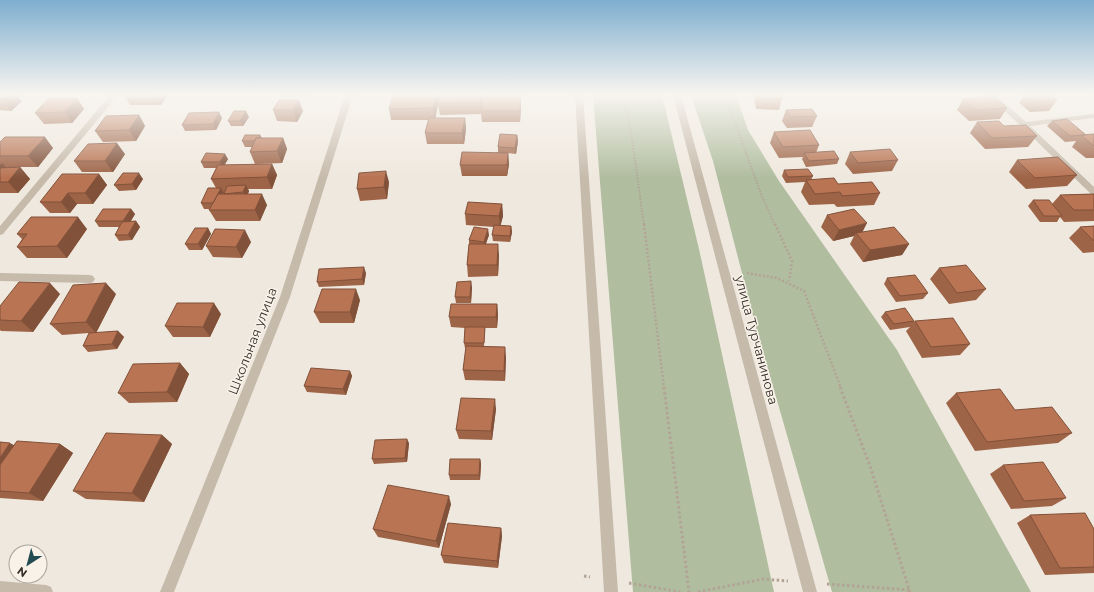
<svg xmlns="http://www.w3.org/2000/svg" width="1094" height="592" viewBox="0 0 1094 592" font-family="Montserrat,sans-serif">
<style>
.green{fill:#b0bd9f}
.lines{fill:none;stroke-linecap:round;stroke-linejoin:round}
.path-far2{stroke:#b2a495;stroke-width:2;stroke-dasharray:1.5 1.5;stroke-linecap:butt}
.path-far1{stroke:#b2a495;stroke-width:2.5;stroke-dasharray:2 2;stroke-linecap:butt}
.path{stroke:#b2a495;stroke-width:3;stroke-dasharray:2.5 2.5;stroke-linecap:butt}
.minor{fill:#c6baab;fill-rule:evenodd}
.wall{fill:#9e6447}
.shaded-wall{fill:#81513a}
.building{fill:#b87453;stroke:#81513a}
.labels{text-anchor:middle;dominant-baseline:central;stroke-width:3;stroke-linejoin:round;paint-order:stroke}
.street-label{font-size:13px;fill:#352e29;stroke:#f8f2e9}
</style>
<rect width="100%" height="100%" fill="#efe8de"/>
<path class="green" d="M 593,95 L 662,95 L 699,249 L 774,592 L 633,592 Z
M 691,95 L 736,95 L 748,130 L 779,181 L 897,350 L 1031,592 L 832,592 L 756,327 L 713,161 Z"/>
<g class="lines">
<path class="path-far2" d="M 624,95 L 632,139 L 644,225
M 725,95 L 761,194 L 775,225"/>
<path class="path-far1" d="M 644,224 L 664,388
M 775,224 L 792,261 L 789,281
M 747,273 L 777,278 L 804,291 L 841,388"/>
<path class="path" d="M 664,387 L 689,592
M 840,387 L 870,466 L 910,592
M 584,576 L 590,577
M 629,583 L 680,592
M 827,584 L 910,590
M 698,592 L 763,579 L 788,581"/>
<path class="minor" d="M 110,95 L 118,95 L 3,234 L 0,235 L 0,226 Z
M 345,95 L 353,95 L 290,297 L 174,592 L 160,592 L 280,297 Z
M 575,95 L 583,95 L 618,592 L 604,592 Z
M 673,95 L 681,95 L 817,592 L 803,592 Z
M 987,95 L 995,95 L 1026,122 L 1094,114 L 1094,118 L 1030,126 L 1094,187 L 1094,195 L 1091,194 L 1021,126 Z
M 0,273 L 90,275 L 93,276 L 95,279 L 93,282 L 90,283 L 0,281 Z
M 0,581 L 46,585 L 51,587 L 53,592 L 0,592 Z"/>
</g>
<path class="wall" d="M 0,95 L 22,101 L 11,111 L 0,110 Z
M 124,95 L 168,95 L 161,105 L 130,105 Z
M 275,95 L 312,95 L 311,96 Z
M 481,95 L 482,105 L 521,106 L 520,122 L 482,122 L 481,114 L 440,115 L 438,104 L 435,118 L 465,118 L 466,129 L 464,144 L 427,144 L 425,133 L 428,120 L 391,120 L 389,109 Z
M 755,95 L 781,95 L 782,99 L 779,110 L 756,109 L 754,98 Z
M 1025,95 L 1051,95 L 1057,100 L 1049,111 L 1030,112 L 1019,103 Z
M 77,98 L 84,109 L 72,123 L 44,124 L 35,113 Z
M 963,99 L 1007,108 L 1000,119 L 969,121 L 957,110 Z
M 279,100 L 303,111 L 297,122 L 277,121 L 273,110 Z
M 786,110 L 817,116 L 812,127 L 787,128 L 782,121 Z
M 139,115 L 145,126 L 136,141 L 103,142 L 95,131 Z
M 249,117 L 243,126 L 231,126 L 228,121 Z
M 222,118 L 216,130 L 185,131 L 182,125 Z
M 1052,121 L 1086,135 L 1094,134 L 1094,158 L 1086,158 L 1072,147 L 1076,141 L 1065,142 L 1047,126 Z
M 977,122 L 1004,126 L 1037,136 L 1028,147 L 985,149 L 970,133 Z
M 774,132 L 819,145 L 816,153 L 839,159 L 837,164 L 806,167 L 802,159 L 803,157 L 779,158 L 770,143 Z
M 260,135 L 262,138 L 283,138 L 287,149 L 282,163 L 255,164 L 250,152 L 252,147 L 245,147 L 242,141 Z
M 517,135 L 518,141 L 516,154 L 508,153 L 509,164 L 507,176 L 462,176 L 460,165 L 498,152 L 498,147 Z
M 0,142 L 53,148 L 38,167 L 20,167 L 30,179 L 18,193 L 0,193 Z
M 850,152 L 898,160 L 892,171 L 853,174 L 845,164 Z
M 125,154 L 113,172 L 82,172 L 74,161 Z
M 228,159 L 224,165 L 272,164 L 277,175 L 272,189 L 248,189 L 249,191 L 248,194 L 267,205 L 260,221 L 216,221 L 209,210 L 210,209 L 204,209 L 201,203 L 216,188 L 211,179 L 216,168 L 204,168 L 201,162 Z
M 1017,160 L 1077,175 L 1067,186 L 1026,189 L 1009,172 Z
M 784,170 L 813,176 L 811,180 L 838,184 L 880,193 L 874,205 L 837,207 L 834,204 L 809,205 L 801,192 L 805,182 L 786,183 L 782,176 Z
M 99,174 L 107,185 L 93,204 L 77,204 L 70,213 L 50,213 L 40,202 Z
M 143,179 L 136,190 L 119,191 L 114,185 Z
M 389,182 L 387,199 L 360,201 L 357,189 Z
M 1094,194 L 1094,221 L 1064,222 L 1060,217 L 1057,222 L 1040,222 L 1028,206 L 1033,200 L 1052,204 L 1060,195 Z
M 502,204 L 503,216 L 500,226 L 511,226 L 512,232 L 510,242 L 493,241 L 492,235 L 494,227 L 466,225 L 465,214 Z
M 131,209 L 135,214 L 131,221 L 136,221 L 140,227 L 132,240 L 119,241 L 115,235 L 119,227 L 99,227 L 95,221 Z
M 827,215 L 863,232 L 909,244 L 902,255 L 863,262 L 850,244 L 854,236 L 833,241 L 821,227 Z
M 1094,226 L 1094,252 L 1083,253 L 1069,238 L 1080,227 Z
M 208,228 L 211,234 L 202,250 L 189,250 L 185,244 Z
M 87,229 L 67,258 L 27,258 L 17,247 L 22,239 L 17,234 Z
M 489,235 L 486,244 L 499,255 L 498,276 L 468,277 L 467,265 L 469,244 L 469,240 Z
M 251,242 L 242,258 L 213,257 L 206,246 Z
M 939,268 L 986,289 L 976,300 L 949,304 L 930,279 Z
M 366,273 L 364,285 L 319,287 L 317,282 Z
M 887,278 L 928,293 L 923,299 L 896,302 L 884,284 Z
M 472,287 L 471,303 L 456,303 L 455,297 Z
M 60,294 L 33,332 L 1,331 L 0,330 L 0,306 Z
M 116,294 L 96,333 L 118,331 L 124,337 L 117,349 L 88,352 L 83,346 L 89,333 L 62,335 L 50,324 Z
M 360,300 L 354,323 L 320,323 L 314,312 Z
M 497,304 L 498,315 L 497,328 L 485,328 L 485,332 L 484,346 L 506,357 L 505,381 L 465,380 L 463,370 L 466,348 L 465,348 L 464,343 L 465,328 L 451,327 L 449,317 Z
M 885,312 L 914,321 L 970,344 L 960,355 L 922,358 L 906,331 L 910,327 L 890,330 L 881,317 Z
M 221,314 L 210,337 L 173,337 L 165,326 Z
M 180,363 L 189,374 L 177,402 L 129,403 L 118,393 Z
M 350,371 L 352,376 L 346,395 L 307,392 L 304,386 Z
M 956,393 L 1015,410 L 1072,433 L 1058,443 L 975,451 L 946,403 Z
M 496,409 L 492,440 L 459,439 L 456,430 Z
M 162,435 L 172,444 L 144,502 L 86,499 L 73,491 Z
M 0,442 L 14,445 L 60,444 L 73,453 L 43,501 L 0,498 Z
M 409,443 L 407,462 L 374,464 L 372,459 Z
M 480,459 L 481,464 L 480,480 L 450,480 L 449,475 Z
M 1003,465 L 1066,498 L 1052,506 L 1011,509 L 990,474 Z
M 451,504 L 439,548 L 378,537 L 373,529 Z
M 1030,515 L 1094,529 L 1094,573 L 1045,575 L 1017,523 Z
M 501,528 L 502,536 L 498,568 L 444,563 L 441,555 Z"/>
<path class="shaded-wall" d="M 8,95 L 17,95 L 22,101 L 11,111 L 3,99 Z
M 156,95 L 168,95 L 161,105 Z
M 436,95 L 440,95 L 435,120 L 433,108 Z
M 481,95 L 482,95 L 482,111 L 480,102 Z
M 521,95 L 521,106 L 520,122 L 520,111 Z
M 77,98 L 84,109 L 72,123 L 65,112 Z
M 299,100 L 303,111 L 297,122 L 293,110 Z
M 246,111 L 249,117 L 243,126 L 240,121 Z
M 219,112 L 222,118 L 216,130 L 213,124 Z
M 139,115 L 145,126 L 136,141 L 129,130 Z
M 465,118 L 466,129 L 464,144 L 462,133 Z
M 517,135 L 518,141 L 516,154 L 515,148 Z
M 45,137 L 53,148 L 38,167 L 28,156 Z
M 283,138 L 287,149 L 282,163 L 277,151 Z
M 117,143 L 125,154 L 113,172 L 105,161 Z
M 508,153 L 509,164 L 507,176 L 507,165 Z
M 225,154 L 228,159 L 223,168 L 220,162 Z
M 2,163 L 7,169 L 0,177 L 0,165 Z
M 272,164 L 277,175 L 272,189 L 267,177 Z
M 20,167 L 30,179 L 18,193 L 8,182 Z
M 386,171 L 389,182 L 387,199 L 384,187 Z
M 139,173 L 143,179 L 136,190 L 132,184 Z
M 99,174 L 107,185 L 93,204 L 85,193 Z
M 246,185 L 249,191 L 246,198 L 243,192 Z
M 221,188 L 224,193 L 214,203 Z
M 68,193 L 77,204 L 70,213 L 61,202 Z
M 262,194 L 267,205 L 260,221 L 255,210 Z
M 502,204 L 503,216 L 500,228 L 499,216 Z
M 131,209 L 135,214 L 127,227 L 123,221 Z
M 78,217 L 87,229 L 67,258 L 57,246 Z
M 136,221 L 140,227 L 132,240 L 128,235 Z
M 867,223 L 861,235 L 856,233 L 854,236 L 833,241 L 839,230 Z
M 511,226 L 512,232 L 510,242 L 510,236 Z
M 208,228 L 211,234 L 202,250 L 198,244 Z
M 488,229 L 489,235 L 484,248 L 484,242 Z
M 245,230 L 251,242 L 242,258 L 236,247 Z
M 498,244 L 499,255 L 498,276 L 497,265 Z
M 909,244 L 902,255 L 863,262 L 870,250 Z
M 364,267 L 366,273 L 364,285 L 362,279 Z
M 471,281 L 472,287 L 471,303 L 470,297 Z
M 50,283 L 60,294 L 33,332 L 21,321 Z
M 106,283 L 116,294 L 96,333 L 86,322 Z
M 356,289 L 360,300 L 354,323 L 350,312 Z
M 214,303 L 221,314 L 210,337 L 203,327 Z
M 497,304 L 498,315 L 497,328 L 496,317 Z
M 118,331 L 124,337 L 117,349 L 112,344 Z
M 505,347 L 506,357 L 505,381 L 504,371 Z
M 180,363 L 189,374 L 177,402 L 167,392 Z
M 350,371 L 352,376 L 346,395 L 343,389 Z
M 495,399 L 496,409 L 492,440 L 491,431 Z
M 162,435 L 172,444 L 144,502 L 132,493 Z
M 407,439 L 409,443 L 407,462 L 405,458 Z
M 10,443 L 17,447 L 0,471 L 0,458 Z
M 60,444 L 73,453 L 43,501 L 29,493 Z
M 480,459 L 481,464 L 480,480 L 479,475 Z
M 449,496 L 451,504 L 439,548 L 436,541 Z
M 501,528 L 502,536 L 498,568 L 497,561 Z"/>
<path class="building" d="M 0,95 L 8,95 L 3,99 L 0,99 Z
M 393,95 L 436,95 L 433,108 L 389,109 Z
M 439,95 L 481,95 L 480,102 L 438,104 Z
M 483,95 L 521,95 L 520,111 L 481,111 Z
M 759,95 L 781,95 L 782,99 L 759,97 Z
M 1030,95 L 1051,95 L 1057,100 L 1038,101 Z
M 994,96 L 1007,108 L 976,110 L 963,99 Z
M 49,98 L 77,98 L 65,112 L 35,113 Z
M 279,100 L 299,100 L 293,110 L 273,110 Z
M 812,109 L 817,116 L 791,117 L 786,110 Z
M 234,111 L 246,111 L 240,121 L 228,121 Z
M 219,112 L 213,124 L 182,125 L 189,113 Z
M 139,115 L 129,130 L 95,131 L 106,116 Z
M 429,118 L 465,118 L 462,133 L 425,133 Z
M 1067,119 L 1086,135 L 1070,136 L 1052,121 Z
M 999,121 L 1004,126 L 1026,125 L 1037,136 L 992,138 L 977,122 Z
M 810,130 L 819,145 L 783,147 L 774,132 Z
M 500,134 L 517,135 L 515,148 L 498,147 Z
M 1094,134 L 1094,146 L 1081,135 Z
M 245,135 L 260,135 L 259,138 L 256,138 L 255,141 L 242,141 Z
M 5,137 L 45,137 L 28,156 L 0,156 L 0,142 Z
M 256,138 L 283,138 L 277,151 L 250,152 Z
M 117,143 L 105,161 L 74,161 L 88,144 Z
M 890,149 L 898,160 L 858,163 L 850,152 Z
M 834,151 L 839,159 L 809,161 L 804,153 Z
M 462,152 L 508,153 L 507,165 L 460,165 Z
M 206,153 L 225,154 L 220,162 L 201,162 Z
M 1058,157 L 1077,175 L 1035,178 L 1017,160 Z
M 272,164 L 267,177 L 211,179 L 218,165 Z
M 20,167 L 8,182 L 0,182 L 0,168 Z
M 808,169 L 813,176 L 788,177 L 784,170 Z
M 386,171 L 384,187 L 357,189 L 359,173 Z
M 123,173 L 139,173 L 132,184 L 114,185 Z
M 62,174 L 99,174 L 85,193 L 68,193 L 61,202 L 40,202 Z
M 834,178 L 838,184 L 872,182 L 880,193 L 842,196 L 840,192 L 815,194 L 806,180 Z
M 246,185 L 243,192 L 224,194 L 227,186 Z
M 208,188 L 221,188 L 213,203 L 201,203 Z
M 218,194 L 262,194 L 255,210 L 209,210 Z
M 1094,194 L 1094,210 L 1074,210 L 1060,195 Z
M 1033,200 L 1049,200 L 1062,216 L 1044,216 Z
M 468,202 L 502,204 L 499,216 L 465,214 Z
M 103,209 L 131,209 L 123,221 L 95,221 Z
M 854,209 L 867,223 L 839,230 L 827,215 Z
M 31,217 L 78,217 L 57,246 L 17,247 L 27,234 L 17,234 Z
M 136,221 L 128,235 L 115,235 L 122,222 Z
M 494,225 L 511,226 L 510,236 L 492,235 Z
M 1094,226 L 1094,241 L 1080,227 Z
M 474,227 L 488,229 L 484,242 L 469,240 Z
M 894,227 L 909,244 L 870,250 L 856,233 Z
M 195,228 L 208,228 L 198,244 L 185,244 Z
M 215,229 L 245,230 L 236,247 L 206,246 Z
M 469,244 L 498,244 L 497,265 L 467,265 Z
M 966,265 L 986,289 L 957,293 L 939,268 Z
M 364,267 L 362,279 L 317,282 L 319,269 Z
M 915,275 L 928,293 L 900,296 L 887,278 Z
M 471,281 L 470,297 L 455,297 L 457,282 Z
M 19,282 L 50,283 L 21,321 L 0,320 L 0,306 Z
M 106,283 L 86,322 L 50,324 L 73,285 Z
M 322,289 L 356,289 L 350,312 L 314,312 Z
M 177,303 L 214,303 L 203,327 L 165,326 Z
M 451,304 L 497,304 L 496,317 L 449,317 Z
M 905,308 L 914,321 L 894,324 L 885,312 Z
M 953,318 L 970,344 L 931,347 L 915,321 Z
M 465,327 L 485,327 L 484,343 L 464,343 Z
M 118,331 L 112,344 L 83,346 L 89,333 Z
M 466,346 L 505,347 L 504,371 L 463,370 Z
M 180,363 L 167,392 L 118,393 L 133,364 Z
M 311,368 L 350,371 L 343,389 L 304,386 Z
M 1000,389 L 1015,410 L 1052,407 L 1072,433 L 987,442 L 956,393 Z
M 461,398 L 495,399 L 491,431 L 456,430 Z
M 106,433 L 162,435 L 132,493 L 73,491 Z
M 407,439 L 405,458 L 372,459 L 375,440 Z
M 17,441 L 60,444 L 29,493 L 0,491 L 0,465 Z
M 0,442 L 10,443 L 0,458 Z
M 450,459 L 480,459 L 479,475 L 449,475 Z
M 1043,462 L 1066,498 L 1024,501 L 1003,465 Z
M 388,485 L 449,496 L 436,541 L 373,529 Z
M 1085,513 L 1094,529 L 1094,567 L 1060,568 L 1030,515 Z
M 448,523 L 501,528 L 497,561 L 441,555 Z"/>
<linearGradient id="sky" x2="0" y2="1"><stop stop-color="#7eaecf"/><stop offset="0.53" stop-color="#f8f5f0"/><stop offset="1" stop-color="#f8f5f0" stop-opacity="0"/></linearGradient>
<rect width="1094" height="178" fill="url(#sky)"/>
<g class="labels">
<g class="street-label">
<text transform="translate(757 340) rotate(75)">улица Турчанинова</text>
<text transform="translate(252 341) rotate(-69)">Школьная улица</text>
</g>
</g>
<g transform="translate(28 564) rotate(216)"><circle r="19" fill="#f8f2e9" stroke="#aaa49c"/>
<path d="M0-3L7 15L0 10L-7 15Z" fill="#234b52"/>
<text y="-6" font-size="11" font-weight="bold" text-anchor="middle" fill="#352e29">N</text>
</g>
</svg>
